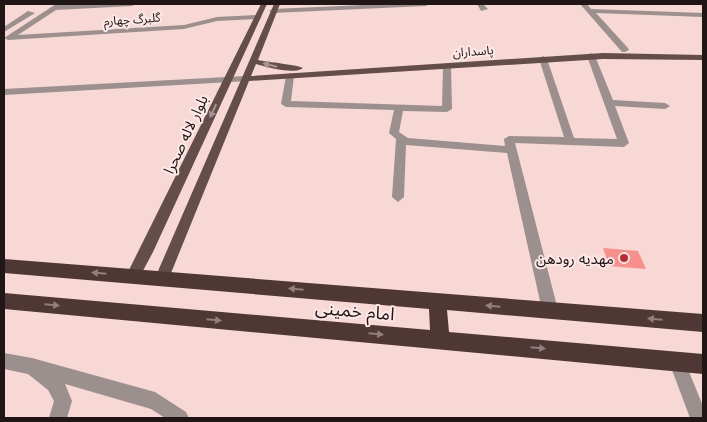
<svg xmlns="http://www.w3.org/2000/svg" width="707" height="422" viewBox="0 0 707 422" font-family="'Noto Serif','Noto Sans Arabic',serif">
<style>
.building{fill:#f98f8a}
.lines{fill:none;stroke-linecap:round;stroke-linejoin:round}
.minor{fill:#9c908e;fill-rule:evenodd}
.major{fill:#644e4c;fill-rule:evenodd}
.highway{fill:#4f3736;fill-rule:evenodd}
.oneway{fill:#a89392}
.oneway2{fill:#947e7d}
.poi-dot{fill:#ba2a32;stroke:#fbe8e7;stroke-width:2}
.labels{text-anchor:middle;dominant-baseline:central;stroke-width:4;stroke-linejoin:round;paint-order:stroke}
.far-street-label{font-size:12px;fill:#201615;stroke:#fbe8e7}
.street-label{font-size:15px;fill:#201615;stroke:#fbe8e7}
.poi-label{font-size:15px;fill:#201615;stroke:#fbe8e7;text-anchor:end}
.near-street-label{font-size:18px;fill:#201615;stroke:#fbe8e7}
</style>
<rect width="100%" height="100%" fill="#f7d8d5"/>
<path class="building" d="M 603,248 L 638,251 L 646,269 L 609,266 Z"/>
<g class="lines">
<path class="minor" d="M 56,4 L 63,4 L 63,5 L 135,4 L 132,6 L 56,10 L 18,35 L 184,25 L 217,17 L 258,15 L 262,17 L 258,19 L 217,21 L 184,29 L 8,40 L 4,38 Z
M 385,4 L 429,4 L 426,6 L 273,13 L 269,11 L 273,9 Z
M 477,4 L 483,4 L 488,9 L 481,11 Z
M 580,4 L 587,4 L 591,9 L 703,13 L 703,17 L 596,13 L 628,48 L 629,50 L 625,52 L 622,52 Z
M 28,11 L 35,13 L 4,32 L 4,27 Z
M 591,53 L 595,56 L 613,100 L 665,103 L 670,106 L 665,109 L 615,106 L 629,143 L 624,147 L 515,143 L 558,310 L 555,315 L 550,317 L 545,315 L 542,310 L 507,153 L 406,145 L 404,197 L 398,202 L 392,197 L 396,139 L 389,133 L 394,110 L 286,107 L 281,104 L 286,76 L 290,73 L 294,76 L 291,101 L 442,106 L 443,66 L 447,63 L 451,66 L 452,109 L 447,112 L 403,111 L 399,132 L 408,138 L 505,146 L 504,139 L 509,136 L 564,137 L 539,59 L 543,56 L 547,59 L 574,138 L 617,139 L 587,56 Z
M 245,76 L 248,77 L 248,81 L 4,95 L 4,89 Z
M 4,353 L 32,358 L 155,392 L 186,412 L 189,418 L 165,418 L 151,409 L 65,384 L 72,401 L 67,418 L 49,418 L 54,401 L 48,390 L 28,374 L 4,369 Z
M 677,354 L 683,356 L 685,362 L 703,406 L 703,418 L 690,418 L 669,362 L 671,356 Z"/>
<path class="major" d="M 261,4 L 267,4 L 153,252 L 138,280 L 133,282 L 128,280 L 126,276 L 128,272 Z
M 274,4 L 280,4 L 258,60 C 267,62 299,65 303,68 C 294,75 267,67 256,64 L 251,76 L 603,53 L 703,55 L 703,60 L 603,59 L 249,81 L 169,278 L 167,282 L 162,284 L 157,282 L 155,278 Z"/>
<path class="highway" d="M 4,259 L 703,314 L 703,332 L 447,310 L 449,332 L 703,354 L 703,374 L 4,309 L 4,293 L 430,330 L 429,309 L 4,273 Z"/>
</g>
<defs><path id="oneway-solid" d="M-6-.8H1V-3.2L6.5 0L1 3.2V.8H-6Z" transform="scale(1.25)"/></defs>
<g class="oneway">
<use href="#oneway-solid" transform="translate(270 65) rotate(-166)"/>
<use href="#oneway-solid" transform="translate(213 111) rotate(115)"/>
</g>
<g class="oneway2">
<use href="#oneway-solid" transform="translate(99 273) rotate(-175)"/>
<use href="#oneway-solid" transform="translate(296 289) rotate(-175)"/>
<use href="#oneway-solid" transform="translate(52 305) rotate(5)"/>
<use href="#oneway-solid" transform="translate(493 306) rotate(-175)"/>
<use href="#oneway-solid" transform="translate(655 319) rotate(-175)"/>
<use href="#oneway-solid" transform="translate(214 320) rotate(5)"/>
<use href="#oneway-solid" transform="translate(376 334) rotate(5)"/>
<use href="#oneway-solid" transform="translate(538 348) rotate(5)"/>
</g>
<circle class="poi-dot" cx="624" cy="258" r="5"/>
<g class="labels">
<g class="far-street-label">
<text transform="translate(132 19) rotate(-4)">گلبرگ چهارم</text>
<text transform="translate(473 51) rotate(-4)">پاسداران</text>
</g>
<g class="street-label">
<text transform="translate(185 134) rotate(-65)">بلوار لاله صحرا</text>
</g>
<g class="poi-label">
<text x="614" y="258">مهدیه رودهن</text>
</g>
<g class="near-street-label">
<text transform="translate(355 310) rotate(5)">امام خمینی</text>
</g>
</g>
<rect width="707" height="422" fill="none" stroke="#201615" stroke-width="10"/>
</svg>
